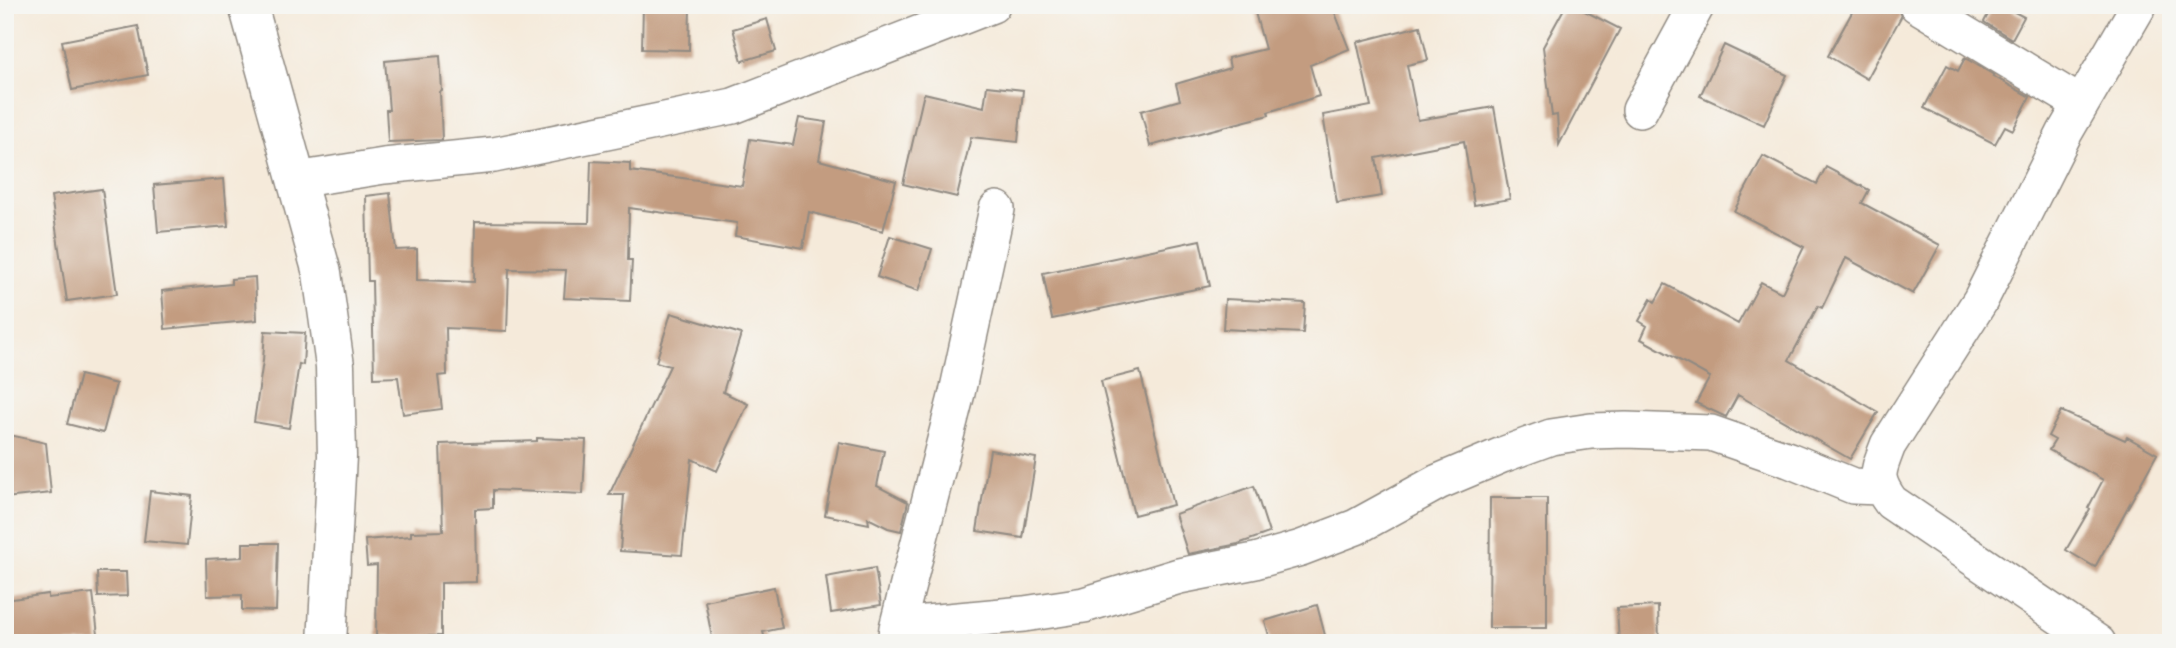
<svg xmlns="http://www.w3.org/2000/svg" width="2176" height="648" viewBox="0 0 2176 648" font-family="'EB Garamond',serif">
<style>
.building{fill:#c39c80}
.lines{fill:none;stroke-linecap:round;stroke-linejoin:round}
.minor-casing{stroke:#908a82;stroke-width:38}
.tertiary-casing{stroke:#908a82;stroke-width:41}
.minor{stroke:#fff;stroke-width:35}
.tertiary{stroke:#fff;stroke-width:38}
</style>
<rect width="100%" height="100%" fill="#f6f6f2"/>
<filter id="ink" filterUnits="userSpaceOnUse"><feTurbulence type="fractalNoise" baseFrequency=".0143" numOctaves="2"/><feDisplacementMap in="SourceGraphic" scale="14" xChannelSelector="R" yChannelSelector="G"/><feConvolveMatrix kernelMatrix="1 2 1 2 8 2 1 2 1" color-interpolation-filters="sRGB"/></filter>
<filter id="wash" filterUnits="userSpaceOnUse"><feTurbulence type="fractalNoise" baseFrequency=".00686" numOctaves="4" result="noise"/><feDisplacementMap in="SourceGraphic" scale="28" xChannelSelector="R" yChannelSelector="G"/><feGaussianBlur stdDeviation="1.57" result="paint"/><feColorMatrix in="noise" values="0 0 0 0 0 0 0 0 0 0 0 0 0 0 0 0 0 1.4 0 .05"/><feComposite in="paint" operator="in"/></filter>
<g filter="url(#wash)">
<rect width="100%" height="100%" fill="#f5eada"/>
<g id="blocks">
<path class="building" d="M 643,5 L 690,5 L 689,50 L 642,49 Z
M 1253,5 L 1332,5 L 1349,49 L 1310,65 L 1319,96 L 1268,112 L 1269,115 L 1150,146 L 1141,111 L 1180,100 L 1176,84 L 1230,68 L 1228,58 L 1265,49 Z
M 1566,5 L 1573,5 L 1620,29 L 1559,145 L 1557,115 L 1552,116 L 1543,47 Z
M 1856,5 L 1897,5 L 1901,17 L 1867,79 L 1828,56 Z
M 1993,5 L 2001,5 L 2024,17 L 2012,39 L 1984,22 Z
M 767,19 L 776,51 L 742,61 L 733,29 Z
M 138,26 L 148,75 L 72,90 L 62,41 Z
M 1420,26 L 1428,60 L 1407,65 L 1418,120 L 1494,107 L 1510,199 L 1474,205 L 1464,141 L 1376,158 L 1382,196 L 1337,203 L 1323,115 L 1371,106 L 1357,42 Z
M 1724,45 L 1787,75 L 1764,125 L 1700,96 Z
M 440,56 L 442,91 L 440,92 L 442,140 L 388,142 L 386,110 L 389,110 L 385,61 Z
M 1965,58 L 1994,75 L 1993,76 L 2030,97 L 2013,130 L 2005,126 L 1995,144 L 1924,108 L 1947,65 L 1958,71 Z
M 987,86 L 1023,90 L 1018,142 L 971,137 L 957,197 L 903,184 L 924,93 L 984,107 Z
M 799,118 L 826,122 L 819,160 L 896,181 L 883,231 L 809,212 L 803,248 L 735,236 L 737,223 L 629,208 L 628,260 L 632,260 L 630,301 L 564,298 L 566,270 L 509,269 L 507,331 L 446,328 L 447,375 L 438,376 L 442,409 L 403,414 L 398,377 L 374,378 L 372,281 L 368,281 L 366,196 L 390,193 L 396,250 L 417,249 L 417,280 L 474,282 L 475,222 L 589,223 L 591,161 L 630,163 L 630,171 L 742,186 L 750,139 L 793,145 Z
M 1763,156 L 1817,184 L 1826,167 L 1869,190 L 1862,203 L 1940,245 L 1913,294 L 1846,258 L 1822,308 L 1818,306 L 1789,360 L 1878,412 L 1850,459 L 1738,395 L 1726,417 L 1696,403 L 1710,377 L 1641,339 L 1647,326 L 1639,321 L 1651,299 L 1655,302 L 1665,284 L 1738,324 L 1761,282 L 1782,293 L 1804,247 L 1734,211 Z
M 224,179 L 228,226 L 158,232 L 154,185 Z
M 102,189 L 117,294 L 67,301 L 51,196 Z
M 890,236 L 932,249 L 919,291 L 877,277 Z
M 1200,240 L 1210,286 L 1052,319 L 1043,273 Z
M 255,277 L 257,320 L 165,329 L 162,291 L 231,284 L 231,279 Z
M 1225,299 L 1305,303 L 1303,333 L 1223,329 Z
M 671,313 L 741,334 L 723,392 L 748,404 L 717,471 L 692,459 L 682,555 L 620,551 L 624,495 L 609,495 L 670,366 L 656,362 Z
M 265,331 L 305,333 L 303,365 L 299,364 L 289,428 L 254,422 L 263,361 Z
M 1140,371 L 1173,505 L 1134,515 L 1101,381 Z
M 80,375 L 116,384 L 103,433 L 67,424 Z
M 2061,411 L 2125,440 L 2127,437 L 2157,454 L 2095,567 L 2066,550 L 2090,509 L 2088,508 L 2103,480 L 2049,450 L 2055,440 L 2048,436 Z
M 5,434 L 46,443 L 51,493 L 5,498 Z
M 537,438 L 586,440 L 583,494 L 493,490 L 493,508 L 475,509 L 476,582 L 441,583 L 441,636 L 376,636 L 377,565 L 367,566 L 365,540 L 411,536 L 411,532 L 443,531 L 440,444 L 537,441 Z
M 839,442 L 884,451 L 877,486 L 908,502 L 901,531 L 888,528 L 868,518 L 869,524 L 825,515 Z
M 990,450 L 1036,458 L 1023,538 L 977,531 Z
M 1254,486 L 1269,533 L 1238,544 L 1188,554 L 1175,514 Z
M 150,491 L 192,496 L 187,545 L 144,541 Z
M 1490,498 L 1547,498 L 1547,628 L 1489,628 Z
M 243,543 L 278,543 L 276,611 L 242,610 L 242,595 L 207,596 L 206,559 L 243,557 Z
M 875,568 L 881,605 L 831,613 L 826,577 Z
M 97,572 L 126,572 L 127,596 L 98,597 Z
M 774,587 L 782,628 L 763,632 L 766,643 L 713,643 L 705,601 Z
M 93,593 L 99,643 L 5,643 L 5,600 L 48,594 L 48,598 Z
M 1317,605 L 1327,643 L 1271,643 L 1265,621 Z
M 1658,606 L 1659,643 L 1619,643 L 1617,608 Z"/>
</g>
</g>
<g filter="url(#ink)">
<use href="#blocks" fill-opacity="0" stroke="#908a82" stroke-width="2"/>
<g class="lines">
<defs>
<path id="minor" d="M 1917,5 L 2081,104
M 1640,110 L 1697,5
M 296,180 L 384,166 L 494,155 L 733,106 L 992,5
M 897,628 L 926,623 L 1024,614 L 1084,605 L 1179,576 L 1255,561 L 1301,548 L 1356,527 L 1438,482 L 1502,455 L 1551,437 L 1591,431 L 1626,430 L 1711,433 L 1789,460 L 1853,486 L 1880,487
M 895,643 L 897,628 L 957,393 L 997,209
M 2098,643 L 1891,502 C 1873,477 1878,472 1888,445 L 1980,301 L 2065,132 L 2139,5"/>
<path id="tertiary" d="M 248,5 L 322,273 L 335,366 L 337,456 L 327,643"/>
</defs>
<use href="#minor" class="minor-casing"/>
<use href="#tertiary" class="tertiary-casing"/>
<use href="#minor" class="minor"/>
<use href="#tertiary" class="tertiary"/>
</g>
</g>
<rect width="2176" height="648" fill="none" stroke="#f6f6f2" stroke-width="28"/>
</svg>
